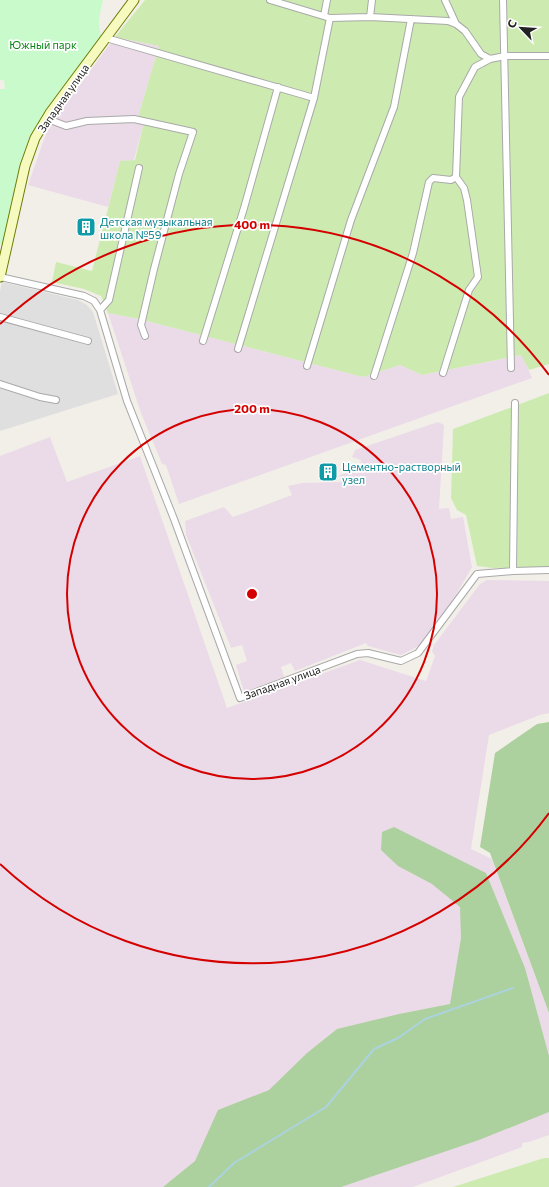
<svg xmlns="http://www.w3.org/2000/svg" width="549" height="1187" viewBox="0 0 549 1187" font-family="Commissioner,sans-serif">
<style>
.residential{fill:#e0dfdf}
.industrial{fill:#ebdbe8}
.grass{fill:#cdebb0}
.forest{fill:#add19e}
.park{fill:#c8facc}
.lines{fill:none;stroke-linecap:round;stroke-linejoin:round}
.stream{stroke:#aad3df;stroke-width:2}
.street-casing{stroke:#a9a9a9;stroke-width:8}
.secondary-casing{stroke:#707d05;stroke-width:11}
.street{stroke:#fff;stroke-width:6}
.secondary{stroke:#f7fabf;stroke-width:9}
.ring{fill:none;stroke:#d40000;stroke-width:2}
.labels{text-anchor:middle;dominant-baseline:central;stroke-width:3.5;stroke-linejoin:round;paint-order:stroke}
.park-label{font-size:11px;fill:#0c8416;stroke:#fff}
.street-label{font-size:11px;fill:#222;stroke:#fff}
.culture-label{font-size:11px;fill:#0d838f;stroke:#fff;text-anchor:start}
.centre{fill:#d40000;stroke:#fff;stroke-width:2}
.ring-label{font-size:12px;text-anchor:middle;font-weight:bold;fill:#d40000;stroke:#fff;stroke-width:3.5;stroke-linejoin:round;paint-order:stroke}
</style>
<rect width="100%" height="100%" fill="#f2efe9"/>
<path class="residential" d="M 2,282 L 78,300 L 87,305 L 93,312 L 118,394 L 0,431 L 0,291 Z"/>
<path class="industrial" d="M 115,37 L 159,46 L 138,117 L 145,118 L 134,160 L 120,161 L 108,207 L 28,185 L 46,134 L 54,120 Z
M 108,313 L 139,319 L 363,377 L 400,365 L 422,375 L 522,355 L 532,378 L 179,504 L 166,465 L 162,464 L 141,413 Z
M 438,422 L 444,425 L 439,509 L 449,508 L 451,519 L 463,517 L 472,567 L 453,600 L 426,638 L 417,647 L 401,655 L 368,646 L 366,643 L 295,671 L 291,663 L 281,667 L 284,677 L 244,692 L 236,665 L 247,661 L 242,645 L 231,648 L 186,535 L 185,521 L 224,507 L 233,517 L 292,495 L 288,486 L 302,483 L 341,482 L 340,475 L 360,469 L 361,460 L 352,457 L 355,450 Z
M 50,437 L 67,482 L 140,456 L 227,708 L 360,660 L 426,681 L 435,656 L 432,651 L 434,645 L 480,584 L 487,580 L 549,581 L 549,713 L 540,715 L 489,735 L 471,849 L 492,859 L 549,1013 L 549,1135 L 529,1142 L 522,1143 L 522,1147 L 413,1187 L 0,1187 L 0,456 Z"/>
<path class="grass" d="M 145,0 L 549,0 L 549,364 L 529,370 L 521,355 L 422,375 L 400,365 L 363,377 L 139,319 L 108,313 L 101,296 L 84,289 L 52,282 L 56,262 L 92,271 L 120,161 L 135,160 L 145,118 L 138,117 L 159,46 L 115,37 Z
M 549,393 L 549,567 L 493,568 L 477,566 L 466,515 L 457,510 L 451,498 L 453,429 Z
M 544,1158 L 549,1158 L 549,1187 L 453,1187 Z"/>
<path class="forest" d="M 549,722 L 549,1013 L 490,853 L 480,847 L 495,753 L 537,724 Z
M 394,827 L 486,873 L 525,968 L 549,1056 L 549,1112 L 479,1140 L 341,1187 L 163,1187 L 195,1161 L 218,1110 L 269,1090 L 307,1053 L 337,1029 L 399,1014 L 450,1004 L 461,938 L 460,907 L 432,884 L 398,866 L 381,850 L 382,832 Z"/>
<path class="park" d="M 0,0 L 103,0 C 100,13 96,27 103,39 C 79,69 51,98 33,133 C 16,167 11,208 3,245 L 0,244 L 0,89 L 5,89 L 4,80 L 0,80 Z"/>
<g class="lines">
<path class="stream" d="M 209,1187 L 234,1163 L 326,1107 L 374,1049 L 398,1038 L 425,1019 L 513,988"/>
<defs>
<path id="street" d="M 270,0 L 330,18 L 370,17 L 448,21 L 456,24 L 465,31 L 481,54 L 490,59 L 505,56 L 549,56
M 445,0 L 456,24
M 503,0 L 511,368
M 324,16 L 327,0
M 370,17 L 372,0
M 106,38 L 314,98
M 48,116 L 53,121 L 66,126 L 87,121 L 134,119 L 193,132 L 179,174 L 154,269 L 141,325 L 145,336
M 0,277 L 84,296 L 94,301 L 100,310 L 127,401 L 174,519 L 240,698 L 357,654 L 368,653 L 401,661 L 418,653 L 477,574 L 513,571 L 549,570
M 100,310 L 109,300 L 139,168
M 0,317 L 88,341
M 203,341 L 244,208 L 278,87
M 238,349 L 314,98 L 330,18
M 307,366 L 351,220 L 394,107 L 411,19
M 443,373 L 469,290 L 478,277 L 467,200 L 464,188 L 456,177
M 374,376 L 413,253 L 429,182 L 433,178 L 451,180 L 456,177 L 459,97 L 475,67 L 490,59
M 0,384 L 40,397 L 56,400
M 513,571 L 515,403"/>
<path id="secondary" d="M 0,277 L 25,166 L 35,138 L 50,113 L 134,0"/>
</defs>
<use href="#street" class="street-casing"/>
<use href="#secondary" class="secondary-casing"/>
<use href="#street" class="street"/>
<use href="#secondary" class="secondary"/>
</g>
<g class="ring">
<circle cx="252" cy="594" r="185"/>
<path d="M549 813A369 369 0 0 1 0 864M0 324A369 369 0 0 1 549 375"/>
</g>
<defs>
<symbol id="building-square" viewBox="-11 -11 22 22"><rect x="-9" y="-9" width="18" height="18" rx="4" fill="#0f9aa8" stroke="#fff"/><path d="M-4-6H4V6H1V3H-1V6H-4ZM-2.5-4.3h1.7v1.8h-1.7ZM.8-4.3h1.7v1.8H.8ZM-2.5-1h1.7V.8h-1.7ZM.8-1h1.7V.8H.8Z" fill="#fff"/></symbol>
</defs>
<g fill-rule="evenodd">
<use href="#building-square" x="75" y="216" width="22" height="22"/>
<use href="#building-square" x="317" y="461" width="22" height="22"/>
</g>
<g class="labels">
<g class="park-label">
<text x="43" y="44">Южный парк</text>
</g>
<g class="street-label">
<text transform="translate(63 98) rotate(-55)">Западная улица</text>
<text transform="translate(282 682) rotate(-20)">Западная улица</text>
</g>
<g class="culture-label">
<text x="100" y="221">Детская музыкальная<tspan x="100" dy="13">школа №59</tspan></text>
<text x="342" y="466">Цементно-растворный<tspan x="342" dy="13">узел</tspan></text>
</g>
</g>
<circle cx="252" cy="594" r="6" class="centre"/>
<g class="ring-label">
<text x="252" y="229">400 m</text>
<text x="252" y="413">200 m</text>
</g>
<g transform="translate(521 28) rotate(295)" stroke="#ffffff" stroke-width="3" paint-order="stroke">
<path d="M0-3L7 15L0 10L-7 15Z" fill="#222222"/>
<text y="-6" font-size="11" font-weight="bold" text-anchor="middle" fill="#222222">С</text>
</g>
</svg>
